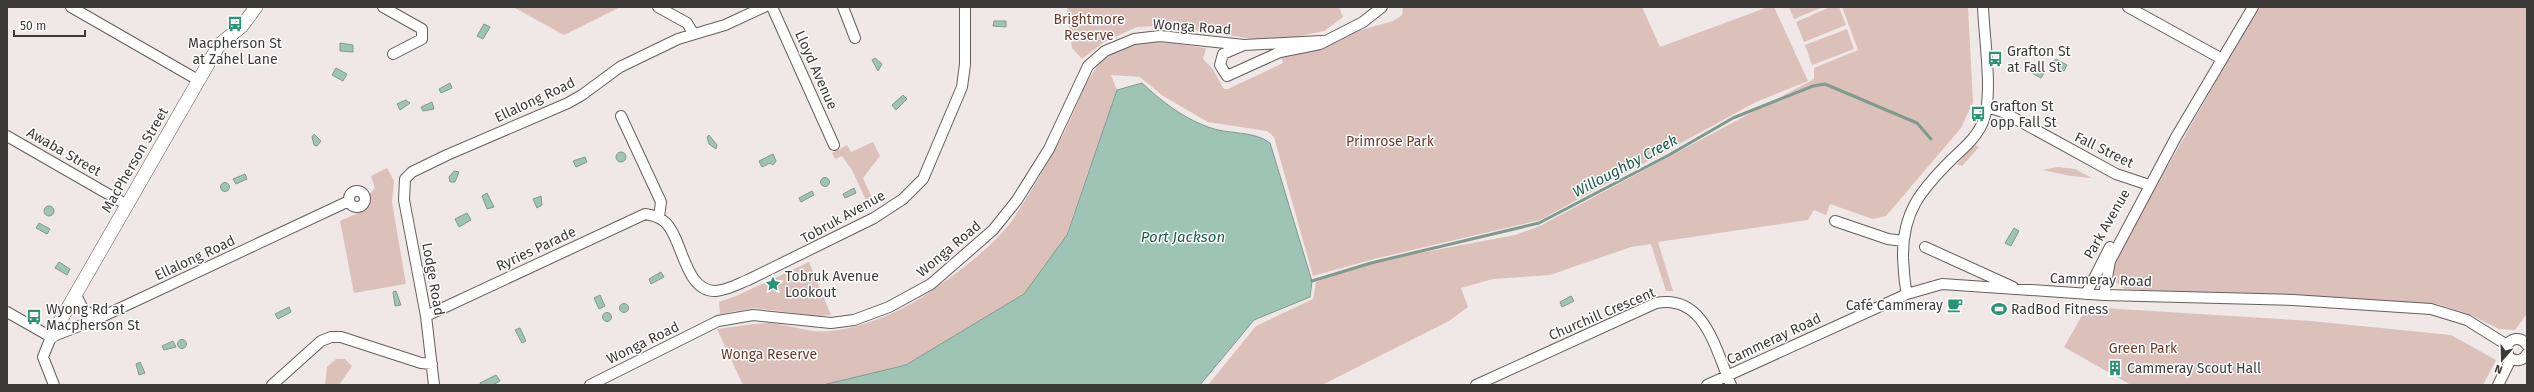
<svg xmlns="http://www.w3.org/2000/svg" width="2534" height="392" viewBox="0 0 2534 392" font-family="'Fira Sans',sans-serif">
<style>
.green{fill:#dcc1ba}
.water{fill:#9dc4b4;stroke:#809a8f}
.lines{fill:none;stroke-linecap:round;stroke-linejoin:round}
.stream{stroke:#809a8f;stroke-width:3}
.minor-casing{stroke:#645f5d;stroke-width:12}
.tertiary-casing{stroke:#645f5d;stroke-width:14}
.minor{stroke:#fff;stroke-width:10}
.tertiary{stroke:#fff;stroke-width:13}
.labels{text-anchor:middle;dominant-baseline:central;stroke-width:3;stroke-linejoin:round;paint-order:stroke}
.park-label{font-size:14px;fill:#6c392b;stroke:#fff}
.street-label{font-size:14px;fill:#3c3939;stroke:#fff}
.poi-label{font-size:14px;fill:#3c3939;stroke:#fff;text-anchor:start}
.water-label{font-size:15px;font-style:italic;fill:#185e49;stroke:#fff}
</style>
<rect width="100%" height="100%" fill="#efe8e6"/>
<path class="green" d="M 513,7 L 620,7 L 564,35 Z
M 1067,7 L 1339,7 L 1343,17 L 1324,31 L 1287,39 L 1254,39 L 1162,26 L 1137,27 L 1104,42 L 1082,59 L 1072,48 Z
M 1403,7 L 1642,7 L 1660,47 L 1768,7 L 1774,7 L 1808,81 L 1756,102 L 1540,220 L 1374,259 L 1313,276 L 1274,137 L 1267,131 L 1208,122 L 1163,96 L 1140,77 L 1111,75 L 1117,90 L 1065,238 L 1024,294 L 906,365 L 823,385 L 743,385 L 717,329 C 734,327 752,323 770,323 C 784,324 799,329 813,331 C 845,334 890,317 917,300 C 945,283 992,248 1011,222 C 1030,194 1048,163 1064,133 C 1077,109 1085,76 1106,57 C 1133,33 1174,44 1206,48 L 1203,59 L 1212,68 L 1224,89 L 1228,89 L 1283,63 L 1280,53 L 1393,21 L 1402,15 Z
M 1789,7 L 1823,7 L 1794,19 Z
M 1830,7 L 1839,7 L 1846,25 L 1804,42 L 1796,22 Z
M 1842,7 L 1968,7 L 1973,102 L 1961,128 L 1886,216 L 1873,219 L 1830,204 L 1826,215 L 1814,210 L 1808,220 L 1658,242 L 1673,291 L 1666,291 L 1651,244 L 1631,247 L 1550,275 L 1493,279 L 1461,288 L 1468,307 L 1449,321 L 1322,385 L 1208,385 L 1256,326 L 1313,299 L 1316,282 L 1372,262 L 1515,235 L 1540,226 L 1814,79 L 1814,68 L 1858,50 Z
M 2261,7 L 2527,7 L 2527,314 L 2515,330 L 2499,329 L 2469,314 L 2438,304 L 2125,289 L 2115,282 L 2113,262 L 2254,15 Z
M 1847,29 L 1854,49 L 1812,65 L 1805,45 Z
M 873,142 L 880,156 L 863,178 L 874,202 L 869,207 L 852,170 L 842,156 L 835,159 L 832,153 L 847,145 L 851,152 Z
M 1975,145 L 1979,147 L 1962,166 L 1957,164 Z
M 2058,167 L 2075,169 L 2092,178 L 2071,176 L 2042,170 Z
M 387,168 L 394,181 L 392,202 L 406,284 L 354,293 L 340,221 L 358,213 L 368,205 L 369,195 L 375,188 L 371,176 Z
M 809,262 L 831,315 L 817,316 L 754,308 L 720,314 L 719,302 L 736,296 Z
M 2087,307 L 2311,321 L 2451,335 L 2496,360 L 2483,385 L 2131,385 L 2064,347 Z
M 336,359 L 345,359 L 352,366 L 339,385 L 325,385 L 327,367 Z"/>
<path class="water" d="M 994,21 L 1006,21 L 1006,27 L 993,26 Z
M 484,24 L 490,27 L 483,39 L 477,36 Z
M 340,43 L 353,45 L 353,52 L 340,51 Z
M 875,58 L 882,64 L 878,71 L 872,60 Z
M 2056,59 L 2067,65 L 2064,71 L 2053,65 Z
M 2033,66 L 2044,73 L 2041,78 L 2030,72 Z
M 336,68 L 347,74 L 343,81 L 332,75 Z
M 450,83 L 452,88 L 441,93 L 439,89 Z
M 1142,83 C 1161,101 1183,118 1208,127 C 1228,135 1253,130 1270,143 L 1312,281 L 1310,297 L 1254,320 L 1200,385 L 823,385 L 906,365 L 1024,294 L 1067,235 L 1117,90 Z
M 903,95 L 907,99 L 896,110 L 892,105 Z
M 406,100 L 410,103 L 400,110 L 397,104 Z
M 432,102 L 434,109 L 423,111 L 421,107 Z
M 314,134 L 321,141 L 317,146 L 314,145 L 312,137 Z
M 709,135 L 717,145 L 716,149 L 709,144 L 707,137 Z
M616 157a5 5 0 1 1 10 0a5 5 0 1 1-10 0Z
M 773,154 L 776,161 L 773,165 L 770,163 L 762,167 L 759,161 Z
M 585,157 L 587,162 L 576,167 L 573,161 Z
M 454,171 L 459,172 L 455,182 L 450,182 L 449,177 Z
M 245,174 L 247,179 L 236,184 L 233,179 Z
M820.5 182a4.5 4.5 0 1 1 9 0a4.5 4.5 0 1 1-9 0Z
M220.5 187a4.5 4.5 0 1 1 9 0a4.5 4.5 0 1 1-9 0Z
M 854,188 L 856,193 L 845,198 L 843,194 Z
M 812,191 L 814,195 L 801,202 L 799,198 Z
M 487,193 L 494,207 L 487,209 L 482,196 Z
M 541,196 L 542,205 L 537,208 L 533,199 Z
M44 211a5 5 0 1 1 10 0a5 5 0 1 1-10 0Z
M 467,213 L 471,220 L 459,227 L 455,219 Z
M 39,223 L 50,229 L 47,234 L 36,228 Z
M 2014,228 L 2019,231 L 2011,246 L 2005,243 Z
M 59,262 L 70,269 L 67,275 L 55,268 Z
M 661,272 L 664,277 L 651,284 L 649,279 Z
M 396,291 L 401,305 L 395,306 L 393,292 Z
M 600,295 L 605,306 L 599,309 L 594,298 Z
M 1571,296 L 1574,301 L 1562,307 L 1560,302 Z
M619.5 308a4.5 4.5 0 1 1 9 0a4.5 4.5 0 1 1-9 0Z
M 289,307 L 291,312 L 278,319 L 275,314 Z
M602.5 317a4.5 4.5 0 1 1 9 0a4.5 4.5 0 1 1-9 0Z
M 520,328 L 526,341 L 522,343 L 515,330 Z
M177.5 344a4.5 4.5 0 1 1 9 0a4.5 4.5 0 1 1-9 0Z
M 173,341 L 176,347 L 164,350 L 162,346 Z
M 140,362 L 145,373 L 139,375 L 136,364 Z
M 496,375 L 500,381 L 493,385 L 481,385 L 480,383 Z"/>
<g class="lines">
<path class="stream" d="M 1312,281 L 1371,263 L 1539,223 L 1669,155 L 1733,118 L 1813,86 L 1825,84 L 1917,123 L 1931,139"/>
<defs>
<path id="minor" d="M 71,7 L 198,80
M 383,7 L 422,29 L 422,39 L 393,54
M 658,7 L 687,23 L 693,33
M 772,7 L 834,145
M 843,7 L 855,38
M 2128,7 L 2222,59
M 1322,41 L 1244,45 L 1223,54 L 1220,65 L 1227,76 L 1280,52 L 1320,44 L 1363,22 L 1382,7
M 1987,107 L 2003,112 L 2116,174 L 2146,184
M 621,116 L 661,202 L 659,217
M 7,136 L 127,205
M349 199a8 8 0 1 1 16 0a8 8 0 1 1-16 0Z
M 1835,221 L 1888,239 L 1903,241
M 1925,247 L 2013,287
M 1907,294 C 1904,282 1904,270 1903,258 C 1902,212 1921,190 1952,159 C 1964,148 1979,135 1984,119 C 1993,92 1984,37 1983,7
M 2086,294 L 2110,247
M 76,295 L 83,309 L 97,319
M 2104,295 L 2110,261 L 2176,137 L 2253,7
M 7,312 L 51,337
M 426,316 L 645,214 C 653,215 659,217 665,222 C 683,238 684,292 716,291 C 728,290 738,284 748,280 L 874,218 L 903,199 L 923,179 L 962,87 L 965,64 L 965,7
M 51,337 L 97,319 L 349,201
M 51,337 L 43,357 L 54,385
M 2527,345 C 2521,336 2510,337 2506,348 L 2509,357 C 2516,362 2523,361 2527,354
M 272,385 L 321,341 L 331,337 L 341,337 L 421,363 L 432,364
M 434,385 L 426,316 L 404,200 L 405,179 L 412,172 L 447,155 L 568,103 L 582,95 L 620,67 L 678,39 L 725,25 L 764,7
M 590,385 L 718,321 L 753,315 L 831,323 L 854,320 L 889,307 L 931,284 L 993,230 L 1017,200 L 1049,149 L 1088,66 L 1105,51 L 1134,39 L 1160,36 L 1244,45
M 1476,385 L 1656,303 C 1705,294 1715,349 1731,385
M 1707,385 L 1907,294 L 1942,284 L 2104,295 L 2293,300 L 2431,309 L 2467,320 L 2507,345
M 2498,385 L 2511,359"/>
<path id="tertiary" d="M 51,337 L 219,45 L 242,26 L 256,7"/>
</defs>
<use href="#minor" class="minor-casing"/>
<use href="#tertiary" class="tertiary-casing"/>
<use href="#minor" class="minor"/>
<use href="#tertiary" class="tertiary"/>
</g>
<defs>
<symbol id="bus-bare" viewBox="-9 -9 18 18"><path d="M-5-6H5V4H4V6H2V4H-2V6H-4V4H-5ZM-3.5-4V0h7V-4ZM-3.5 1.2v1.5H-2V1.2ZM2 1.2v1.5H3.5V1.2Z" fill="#279474" stroke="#fff" stroke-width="2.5" paint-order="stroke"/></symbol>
<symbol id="sight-bare" viewBox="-9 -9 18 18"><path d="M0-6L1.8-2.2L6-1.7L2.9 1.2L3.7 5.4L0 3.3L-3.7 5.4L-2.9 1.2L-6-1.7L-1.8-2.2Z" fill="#279474" stroke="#fff" stroke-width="2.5" paint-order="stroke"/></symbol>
<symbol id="cafe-bare" viewBox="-9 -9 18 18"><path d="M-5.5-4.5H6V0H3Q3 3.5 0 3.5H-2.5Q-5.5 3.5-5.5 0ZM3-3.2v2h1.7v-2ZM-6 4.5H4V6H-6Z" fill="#279474" stroke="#fff" stroke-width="2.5" paint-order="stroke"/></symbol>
<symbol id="stadium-bare" viewBox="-9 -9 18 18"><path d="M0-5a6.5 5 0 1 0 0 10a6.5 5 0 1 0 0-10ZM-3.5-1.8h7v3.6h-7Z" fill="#279474" stroke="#fff" stroke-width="2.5" paint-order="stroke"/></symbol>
<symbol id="building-bare" viewBox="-9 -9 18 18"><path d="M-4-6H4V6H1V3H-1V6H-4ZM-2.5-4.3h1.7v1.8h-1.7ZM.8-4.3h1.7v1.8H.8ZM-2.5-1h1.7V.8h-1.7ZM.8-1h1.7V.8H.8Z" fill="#279474" stroke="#fff" stroke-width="2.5" paint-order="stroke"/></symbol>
</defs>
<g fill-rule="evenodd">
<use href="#bus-bare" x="224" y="13" width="22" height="22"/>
<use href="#bus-bare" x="1984" y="48" width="22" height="22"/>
<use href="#bus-bare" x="1967" y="103" width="22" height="22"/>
<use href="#sight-bare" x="762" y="273" width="22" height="22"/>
<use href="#cafe-bare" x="1944" y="294" width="22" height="22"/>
<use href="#stadium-bare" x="1988" y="298" width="22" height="22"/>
<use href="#bus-bare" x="23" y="306" width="22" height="22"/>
<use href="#building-bare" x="2104" y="357" width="22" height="22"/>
</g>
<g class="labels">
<g class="park-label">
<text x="1089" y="19">Brightmore<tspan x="1089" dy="16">Reserve</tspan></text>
<text x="1390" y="141">Primrose Park</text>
<text x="2143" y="348">Green Park</text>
<text x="769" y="354">Wonga Reserve</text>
</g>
<g class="street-label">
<text transform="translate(1192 27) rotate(4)">Wonga Road</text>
<text transform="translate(816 70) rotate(66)">Lloyd Avenue</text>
<text transform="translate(535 100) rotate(-25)">Ellalong Road</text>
<text transform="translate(2104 150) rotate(26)">Fall Street</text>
<text transform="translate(64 152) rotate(30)">Awaba Street</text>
<text transform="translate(135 160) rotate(-60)">MacPherson Street</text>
<text transform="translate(843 217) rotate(-29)">Tobruk Avenue</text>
<text transform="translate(2107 224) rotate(-60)">Park Avenue</text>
<text transform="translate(536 249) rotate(-25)">Ryries Parade</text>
<text transform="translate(949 249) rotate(-40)">Wonga Road</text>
<text transform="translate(195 258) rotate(-25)">Ellalong Road</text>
<text transform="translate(433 279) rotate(80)">Lodge Road</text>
<text transform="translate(2101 280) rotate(2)">Cammeray Road</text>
<text transform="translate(1602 314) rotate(-23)">Churchill Crescent</text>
<text transform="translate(1774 339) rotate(-25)">Cammeray Road</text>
<text transform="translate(643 343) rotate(-26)">Wonga Road</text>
</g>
<g class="poi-label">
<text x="235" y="43" text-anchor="middle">Macpherson St<tspan x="235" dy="16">at Zahel Lane</tspan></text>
<text x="2007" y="51">Grafton St<tspan x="2007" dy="16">at Fall St</tspan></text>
<text x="1990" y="106">Grafton St<tspan x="1990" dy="16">opp Fall St</tspan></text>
<text x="785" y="276">Tobruk Avenue<tspan x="785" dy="16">Lookout</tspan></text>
<text x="1943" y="305" text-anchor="end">Café Cammeray</text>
<text x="46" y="309">Wyong Rd at<tspan x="46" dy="16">Macpherson St</tspan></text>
<text x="2011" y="309">RadBod Fitness</text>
<text x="2127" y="368">Cammeray Scout Hall</text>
</g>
<g class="water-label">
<text transform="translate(1625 166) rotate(-28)">Willoughby Creek</text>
<text x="1183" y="237">Port Jackson</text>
</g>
</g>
<rect width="2534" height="392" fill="none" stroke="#3c3939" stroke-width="16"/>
<g transform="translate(2502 360) rotate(200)" stroke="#ffffff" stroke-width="3" paint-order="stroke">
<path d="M0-3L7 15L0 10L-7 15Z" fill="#3c3939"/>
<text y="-6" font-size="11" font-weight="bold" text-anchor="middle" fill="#3c3939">N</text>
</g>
<path d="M14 30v6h71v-6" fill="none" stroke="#3c3939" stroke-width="2"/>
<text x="20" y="30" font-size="12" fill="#3c3939" stroke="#ffffff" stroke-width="3" paint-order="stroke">50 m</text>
</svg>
